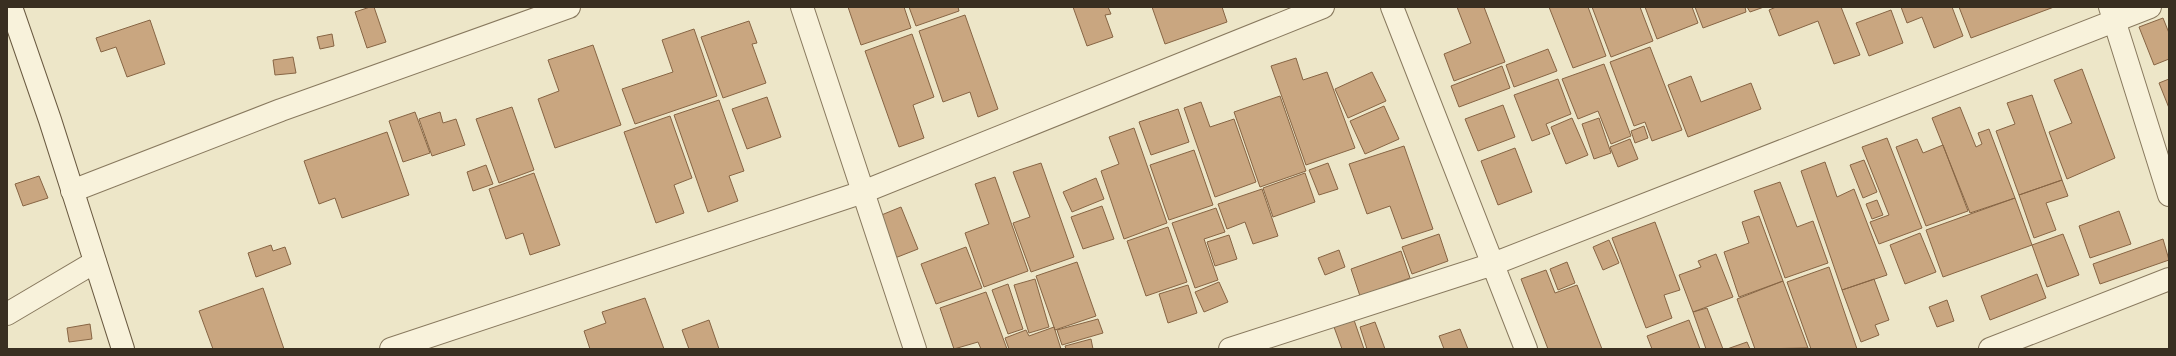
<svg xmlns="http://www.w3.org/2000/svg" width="2176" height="356" viewBox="0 0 2176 356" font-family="'PT Serif',serif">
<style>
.building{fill:#c9a680;stroke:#876544}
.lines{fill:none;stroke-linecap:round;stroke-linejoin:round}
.street-casing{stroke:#88795e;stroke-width:24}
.secondary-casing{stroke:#6a5a41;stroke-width:24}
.street{stroke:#f8f2db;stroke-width:22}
.secondary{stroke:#f8f2db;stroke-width:22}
</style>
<rect width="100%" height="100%" fill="#ede6c8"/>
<path class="building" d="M 370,7 L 374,7 L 386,42 L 367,48 L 355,12 Z
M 848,7 L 904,7 L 911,28 L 861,45 Z
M 909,7 L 958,7 L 959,11 L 916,26 Z
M 1073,7 L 1108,7 L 1111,14 L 1105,15 L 1113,37 L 1087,46 Z
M 1152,7 L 1222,7 L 1227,22 L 1165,44 Z
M 1457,7 L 1484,7 L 1505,62 L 1454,81 L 1444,54 L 1471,43 Z
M 1549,7 L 1588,7 L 1606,56 L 1573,68 Z
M 1592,7 L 1640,7 L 1653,41 L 1611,57 Z
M 1645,7 L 1692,7 L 1698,23 L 1657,39 Z
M 1695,7 L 1745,7 L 1746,12 L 1703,28 Z
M 1747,7 L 1764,7 L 1750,12 Z
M 1776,7 L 1841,7 L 1860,55 L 1834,64 L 1818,21 L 1779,36 L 1769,10 Z
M 1901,7 L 1952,7 L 1963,36 L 1934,48 L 1922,17 L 1907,23 Z
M 1959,7 L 2054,7 L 1971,38 Z
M 1891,10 L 1903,43 L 1869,56 L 1856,23 Z
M 965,15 L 998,109 L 978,117 L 970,92 L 943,102 L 919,31 Z
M 2163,18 L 2169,33 L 2169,59 L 2154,65 L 2139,27 Z
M 150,20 L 165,64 L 127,77 L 116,47 L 101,52 L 96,38 Z
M 749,21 L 757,43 L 752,44 L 766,83 L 723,98 L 701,37 Z
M 694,29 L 717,96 L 635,124 L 622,89 L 673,72 L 662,40 Z
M 332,34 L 334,46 L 320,49 L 317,37 Z
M 912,34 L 934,97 L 913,105 L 924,138 L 899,147 L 865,51 Z
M 593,45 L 621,125 L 555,148 L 538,99 L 559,91 L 548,60 Z
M 1650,47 L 1682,130 L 1652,141 L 1645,122 L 1634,126 L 1610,62 Z
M 1548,49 L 1557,71 L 1514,87 L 1506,65 Z
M 293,57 L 296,73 L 275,75 L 273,60 Z
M 1296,58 L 1303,80 L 1327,72 L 1355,148 L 1306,165 L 1271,66 Z
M 1604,64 L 1631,136 L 1611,144 L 1598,111 L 1578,119 L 1562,79 Z
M 1502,66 L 1510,88 L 1459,107 L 1451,86 Z
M 2082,69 L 2115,158 L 2067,179 L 2049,132 L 2072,123 L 2054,80 Z
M 1372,72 L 1386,101 L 1348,118 L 1335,89 Z
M 1691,76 L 1701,102 L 1751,83 L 1761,109 L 1688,137 L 1668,85 Z
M 1558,79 L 1571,114 L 1546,124 L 1550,134 L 1532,141 L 1514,95 Z
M 2169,79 L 2169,108 L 2159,83 Z
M 2032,95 L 2062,180 L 2019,195 L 1996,131 L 2015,124 L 2007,103 Z
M 1280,96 L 1306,171 L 1260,187 L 1234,112 Z
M 767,97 L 781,137 L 747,149 L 732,109 Z
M 719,100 L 744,171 L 729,176 L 738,201 L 708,212 L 674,115 Z
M 1201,102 L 1210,127 L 1234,119 L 1256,182 L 1215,197 L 1184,108 Z
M 1503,105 L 1515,137 L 1478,151 L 1465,119 Z
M 1384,106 L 1399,139 L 1365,154 L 1350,121 Z
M 512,107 L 534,170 L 499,183 L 476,119 Z
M 1960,107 L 1976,147 L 1982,144 L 1978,133 L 1989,129 L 2015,198 L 1970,213 L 1932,118 Z
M 1178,109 L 1189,142 L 1151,155 L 1139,122 Z
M 415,112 L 430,153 L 403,162 L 389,121 Z
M 440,112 L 443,123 L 456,119 L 465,145 L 432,156 L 419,119 Z
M 670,116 L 692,178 L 674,185 L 684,213 L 656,223 L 624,132 Z
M 1572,118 L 1588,155 L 1566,164 L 1551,127 Z
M 1599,118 L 1611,153 L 1594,159 L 1582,124 Z
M 1644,126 L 1648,138 L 1635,143 L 1631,131 Z
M 1134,128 L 1167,223 L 1124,239 L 1101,171 L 1119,164 L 1109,137 Z
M 387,132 L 409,195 L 342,218 L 335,198 L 319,204 L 304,161 Z
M 1887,138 L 1922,228 L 1879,244 L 1870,222 L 1889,215 L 1862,147 Z
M 1630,139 L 1638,159 L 1618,167 L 1610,147 Z
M 1917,139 L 1923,153 L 1943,145 L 1968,211 L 1926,226 L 1896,147 Z
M 1404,146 L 1433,229 L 1402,239 L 1390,206 L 1367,214 L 1349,164 Z
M 1515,148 L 1532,192 L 1498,205 L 1481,161 Z
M 1194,150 L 1213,205 L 1169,220 L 1150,165 Z
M 1864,160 L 1877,192 L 1863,198 L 1850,165 Z
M 1825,162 L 1837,197 L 1854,189 L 1887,275 L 1842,290 L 1801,171 Z
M 1041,163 L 1074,257 L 1031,272 L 1013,223 L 1030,217 L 1013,172 Z
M 1328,163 L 1338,189 L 1319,195 L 1309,170 Z
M 486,165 L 493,184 L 473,191 L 467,172 Z
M 534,173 L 560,245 L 530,255 L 523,233 L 506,239 L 489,189 Z
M 1305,173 L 1315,202 L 1273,217 L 1263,188 Z
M 39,176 L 48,198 L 23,206 L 15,184 Z
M 995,177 L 1028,271 L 984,287 L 965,233 L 989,224 L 975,184 Z
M 1096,178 L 1104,199 L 1072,212 L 1063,192 Z
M 2062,180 L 2068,196 L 2046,203 L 2056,230 L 2034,238 L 2019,195 Z
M 1780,182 L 1797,227 L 1813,221 L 1828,263 L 1785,278 L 1754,191 Z
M 1262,189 L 1278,236 L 1253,244 L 1245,222 L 1227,229 L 1218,204 Z
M 2015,198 L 2032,245 L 1943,277 L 1926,230 Z
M 1877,200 L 1883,215 L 1872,219 L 1866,204 Z
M 1102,206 L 1114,239 L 1083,249 L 1071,217 Z
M 901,207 L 918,249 L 895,258 L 879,216 Z
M 1216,208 L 1225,232 L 1204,239 L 1218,280 L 1195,288 L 1172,223 Z
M 2119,211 L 2131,244 L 2090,258 L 2079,226 Z
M 1759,216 L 1783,281 L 1739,297 L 1724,252 L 1749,243 L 1742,222 Z
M 1655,222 L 1680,290 L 1664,295 L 1672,318 L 1646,328 L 1612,238 Z
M 1168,227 L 1187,282 L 1146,296 L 1127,241 Z
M 1920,233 L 1936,272 L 1905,284 L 1890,245 Z
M 1439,234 L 1448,261 L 1412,274 L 1402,247 Z
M 2063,234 L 2079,275 L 2047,287 L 2032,245 Z
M 1229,235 L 1237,259 L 1215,266 L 1207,242 Z
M 2163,239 L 2169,260 L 2100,284 L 2093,264 Z
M 1609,240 L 1619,263 L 1603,270 L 1593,247 Z
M 271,245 L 273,251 L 285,247 L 291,264 L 256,277 L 248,253 Z
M 966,247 L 982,288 L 936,304 L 921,264 Z
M 1339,250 L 1345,267 L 1325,275 L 1318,258 Z
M 1401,251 L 1410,278 L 1360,296 L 1351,269 Z
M 1716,254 L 1733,297 L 1693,312 L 1679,275 L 1701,267 L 1698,261 Z
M 1077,262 L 1096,316 L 1055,330 L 1036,276 Z
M 1567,262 L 1575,283 L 1558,290 L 1550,269 Z
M 1829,267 L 1857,349 L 1811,349 L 1787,282 Z
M 1546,270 L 1555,293 L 1577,285 L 1602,349 L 1548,349 L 1521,279 Z
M 2037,274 L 2046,298 L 1990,320 L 1981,296 Z
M 1035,279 L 1049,327 L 1029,333 L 1014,285 Z
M 1874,279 L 1889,320 L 1875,325 L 1879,335 L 1861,342 L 1842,290 Z
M 1783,281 L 1808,348 L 1755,349 L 1737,299 Z
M 1219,282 L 1228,302 L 1204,312 L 1195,292 Z
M 1008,284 L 1023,329 L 1008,334 L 992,290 Z
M 1188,285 L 1197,313 L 1168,323 L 1159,294 Z
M 263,288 L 284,349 L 213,349 L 199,311 Z
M 986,292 L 1007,349 L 981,349 L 978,342 L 954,349 L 940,308 Z
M 645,298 L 664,349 L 590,349 L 584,331 L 606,323 L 602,312 Z
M 1947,300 L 1954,321 L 1937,327 L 1929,307 Z
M 1707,308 L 1723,349 L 1706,349 L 1693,312 Z
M 1098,319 L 1103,333 L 1062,345 L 1057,330 Z
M 709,320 L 719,349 L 689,349 L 682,330 Z
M 1354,320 L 1364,349 L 1342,349 L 1334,327 Z
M 1689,320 L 1700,349 L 1652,349 L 1647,336 Z
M 1375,322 L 1385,349 L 1367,349 L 1360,327 Z
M 90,324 L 92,339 L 69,342 L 67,328 Z
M 1054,327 L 1061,349 L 1009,349 L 1005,338 L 1026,330 L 1029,336 Z
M 1460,329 L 1468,349 L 1444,349 L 1439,336 Z
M 1091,339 L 1093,349 L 1066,349 L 1065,346 Z
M 1747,342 L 1750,349 L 1727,349 Z"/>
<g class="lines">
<defs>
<path id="street" d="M 802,7 L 915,349
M 1392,7 L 1526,349
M 2110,7 L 2169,195
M 72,191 L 281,110 L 569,7
M 7,314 L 95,262
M 391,349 L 863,192 L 1323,7
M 1230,349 L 1493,264 L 2150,7
M 1990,349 L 2169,279"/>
<path id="secondary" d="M 11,7 L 50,120 L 123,349"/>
</defs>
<use href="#street" class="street-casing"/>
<use href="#secondary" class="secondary-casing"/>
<use href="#street" class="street"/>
<use href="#secondary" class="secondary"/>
</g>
<rect width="2176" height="356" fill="none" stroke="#392f21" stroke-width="16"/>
</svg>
